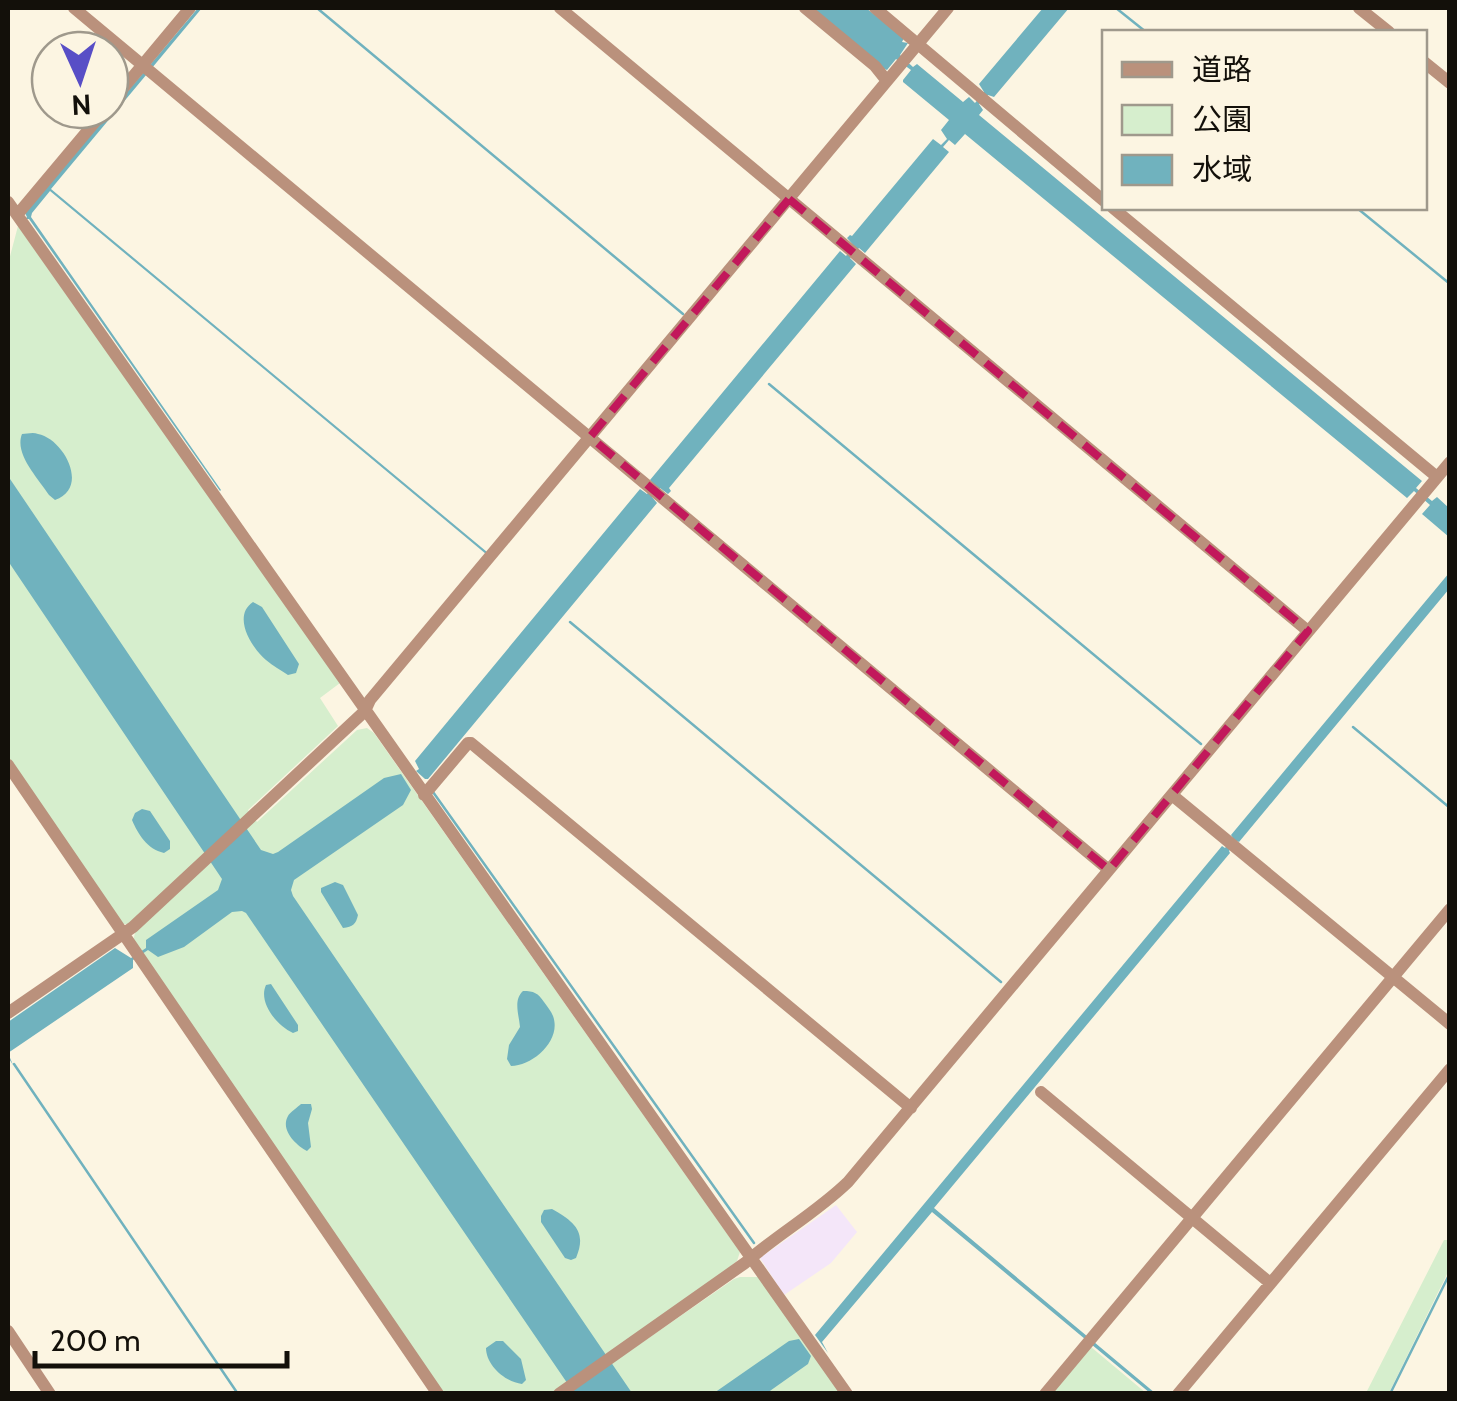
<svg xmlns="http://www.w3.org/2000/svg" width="1457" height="1401" viewBox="0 0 1457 1401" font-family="Cabin,'Noto Sans JP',sans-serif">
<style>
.commercial{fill:#f4e6f9}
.green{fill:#d6eecd}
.water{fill:#70b2be}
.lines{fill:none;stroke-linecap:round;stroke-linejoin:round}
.stream{stroke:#70b2be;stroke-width:2.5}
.minor{stroke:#ba917c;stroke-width:12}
.marked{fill:none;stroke:#c2185b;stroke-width:8;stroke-dasharray:20 12;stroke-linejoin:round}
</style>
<rect width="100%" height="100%" fill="#fcf5e2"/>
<path class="commercial" d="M 836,1205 L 857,1232 L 831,1263 L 784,1295 L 760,1258 Z"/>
<path class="green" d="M 18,226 L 340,683 L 320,698 L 338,726 L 248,810 L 257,822 L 357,730 L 367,728 L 374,733 L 740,1252 L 737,1261 L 624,1355 L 734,1279 L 740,1277 L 759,1277 L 842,1393 L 554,1394 L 552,1392 L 549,1394 L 440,1393 L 133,941 L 135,933 L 129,924 L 121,924 L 8,758 L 8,264 Z
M 1444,1240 L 1449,1240 L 1449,1270 L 1389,1393 L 1366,1393 Z
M 1091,1347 L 1146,1393 L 1052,1394 Z"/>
<path class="water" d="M 198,8 L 202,8 L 51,189 L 487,552 L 486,554 L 50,191 L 32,213 L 31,217 L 221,490 L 220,491 L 29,219 L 25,219 L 27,217 L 25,213 Z
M 811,8 L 866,8 L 904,38 L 902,42 L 908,43 L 900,55 L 913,67 L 917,64 L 963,102 L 969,97 L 975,103 L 984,92 L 979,84 L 1043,8 L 1069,8 L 994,97 L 988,95 L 979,104 L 983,110 L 979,115 L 1422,481 L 1416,488 L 1432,501 L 1437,497 L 1449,508 L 1449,537 L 1422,514 L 1430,505 L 1414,491 L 1407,498 L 965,134 L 955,145 L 949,140 L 943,147 L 949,152 L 865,253 L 859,248 L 850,258 L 856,264 L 669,488 L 671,491 L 668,494 L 660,488 L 652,497 L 657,503 L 428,779 L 425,779 L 416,771 L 419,769 L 415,761 L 640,489 L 647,494 L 655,485 L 650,480 L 840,251 L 846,256 L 854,246 L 847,238 L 850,235 L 852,236 L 933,139 L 941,145 L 947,139 L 941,130 L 949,120 L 903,82 L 903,80 L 911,70 L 896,59 L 887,70 L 882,68 Z
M 22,434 C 27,434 33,432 38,434 C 64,439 90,488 55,500 L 49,495 C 38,478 14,454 22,434 Z
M 8,476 L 261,850 L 273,854 L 278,852 L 384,778 L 401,774 L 411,790 L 403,805 L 294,880 L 291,890 L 293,896 L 632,1393 L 574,1393 L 246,913 L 242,911 L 232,912 L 184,947 L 158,957 L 148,950 L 133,960 L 133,968 L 8,1053 L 13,1065 L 8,1057 L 8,1022 L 115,948 L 131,958 L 146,948 L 146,940 L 218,890 L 222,879 L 8,561 Z
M 1449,573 L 1449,589 L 1239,842 L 1237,841 L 1229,851 L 1230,853 L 934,1208 L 1155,1393 L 1150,1393 L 932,1212 L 822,1342 L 828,1353 L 815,1335 L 1222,846 L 1225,848 L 1233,838 L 1231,835 Z
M 253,602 L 262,607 L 299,664 L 296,673 L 288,675 C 281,670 273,666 266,660 C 251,647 232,616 253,602 Z
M 142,809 L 150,811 L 170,841 L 170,849 L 164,853 C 147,849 138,834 132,820 L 135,813 Z
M 335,882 L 343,885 L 358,915 C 356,924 353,927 343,928 L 321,892 L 321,888 Z
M 271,984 L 298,1025 L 298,1031 L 293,1033 C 276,1025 258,1002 266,985 Z
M 523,991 C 534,991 538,993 544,1002 C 547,1006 551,1011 553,1016 C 562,1040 533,1066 511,1066 L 507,1059 L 509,1045 L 520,1027 C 519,1015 513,1000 523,991 Z
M 301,1104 L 311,1104 L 312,1109 L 308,1123 L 311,1147 L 307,1151 C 296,1145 280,1130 288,1116 C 289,1113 299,1106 301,1104 Z
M 552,1209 C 575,1222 587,1232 576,1258 L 571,1260 L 565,1258 L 541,1222 L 541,1216 L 544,1210 Z
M 799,1339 L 811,1356 L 808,1364 L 767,1393 L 714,1393 L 789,1341 Z
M 496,1341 L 503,1341 L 521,1359 L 526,1380 L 522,1384 C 505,1382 486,1365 486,1348 Z"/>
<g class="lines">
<path class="stream" d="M 317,8 L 683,314
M 1116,8 L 1146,32
M 1357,208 L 1450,284
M 769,384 L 1201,744
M 570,622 L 1001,982
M 1353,727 L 1450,808
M 433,792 L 754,1243
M 14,1064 L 238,1394
M 1390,1394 L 1450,1273"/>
<path class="minor" d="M 74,8 L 1109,870
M 560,8 L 1308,631
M 805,8 L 875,66 L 887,81
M 875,8 L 1104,201
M 1359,8 L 1389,32
M 1424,62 L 1450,83
M 110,104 L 190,8
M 8,202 L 847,1394
M 1113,208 L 1437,477
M 17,215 L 105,110
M 8,765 L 438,1394
M 424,795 L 468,743 L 471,743 L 911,1108
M 1172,795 L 1450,1024
M 8,1013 L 133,927 L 365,711 L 370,700 L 948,8
M 1041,1092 L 1270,1283
M 8,1331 L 50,1394
M 559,1394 L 745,1263 C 778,1234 816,1213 848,1182 L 1450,462
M 1045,1394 L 1450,909
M 1178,1394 L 1450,1069"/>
</g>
<path class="marked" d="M 789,199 L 1308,631 L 1109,870 L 590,437 Z"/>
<rect width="1457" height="1401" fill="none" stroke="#13100a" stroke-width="20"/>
<rect x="1102" y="30" width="325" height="180" fill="#fcf5e2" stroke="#9f998c" stroke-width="2.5"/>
<rect x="1122" y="62" width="50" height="15" fill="#ba917c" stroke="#9f998c" stroke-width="2.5"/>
<text x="1192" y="80" font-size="30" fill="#13100a">道路</text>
<rect x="1122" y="105" width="50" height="30" fill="#d6eecd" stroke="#9f998c" stroke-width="2.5"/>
<text x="1192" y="130" font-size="30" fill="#13100a">公園</text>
<rect x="1122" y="155" width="50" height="30" fill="#70b2be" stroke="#9f998c" stroke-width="2.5"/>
<text x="1192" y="180" font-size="30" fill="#13100a">水域</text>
<g transform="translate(80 80) rotate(177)"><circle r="48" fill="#fcf5e2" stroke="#9f998c" stroke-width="2.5"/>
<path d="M0-8L18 38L0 25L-18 38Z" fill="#584ec6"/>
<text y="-15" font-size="28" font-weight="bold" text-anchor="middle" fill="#13100a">N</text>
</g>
<path d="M35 1351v15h252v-15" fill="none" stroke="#13100a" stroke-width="5"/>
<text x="50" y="1351" font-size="30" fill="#13100a" stroke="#fcf5e2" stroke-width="8" paint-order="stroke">200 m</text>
</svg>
